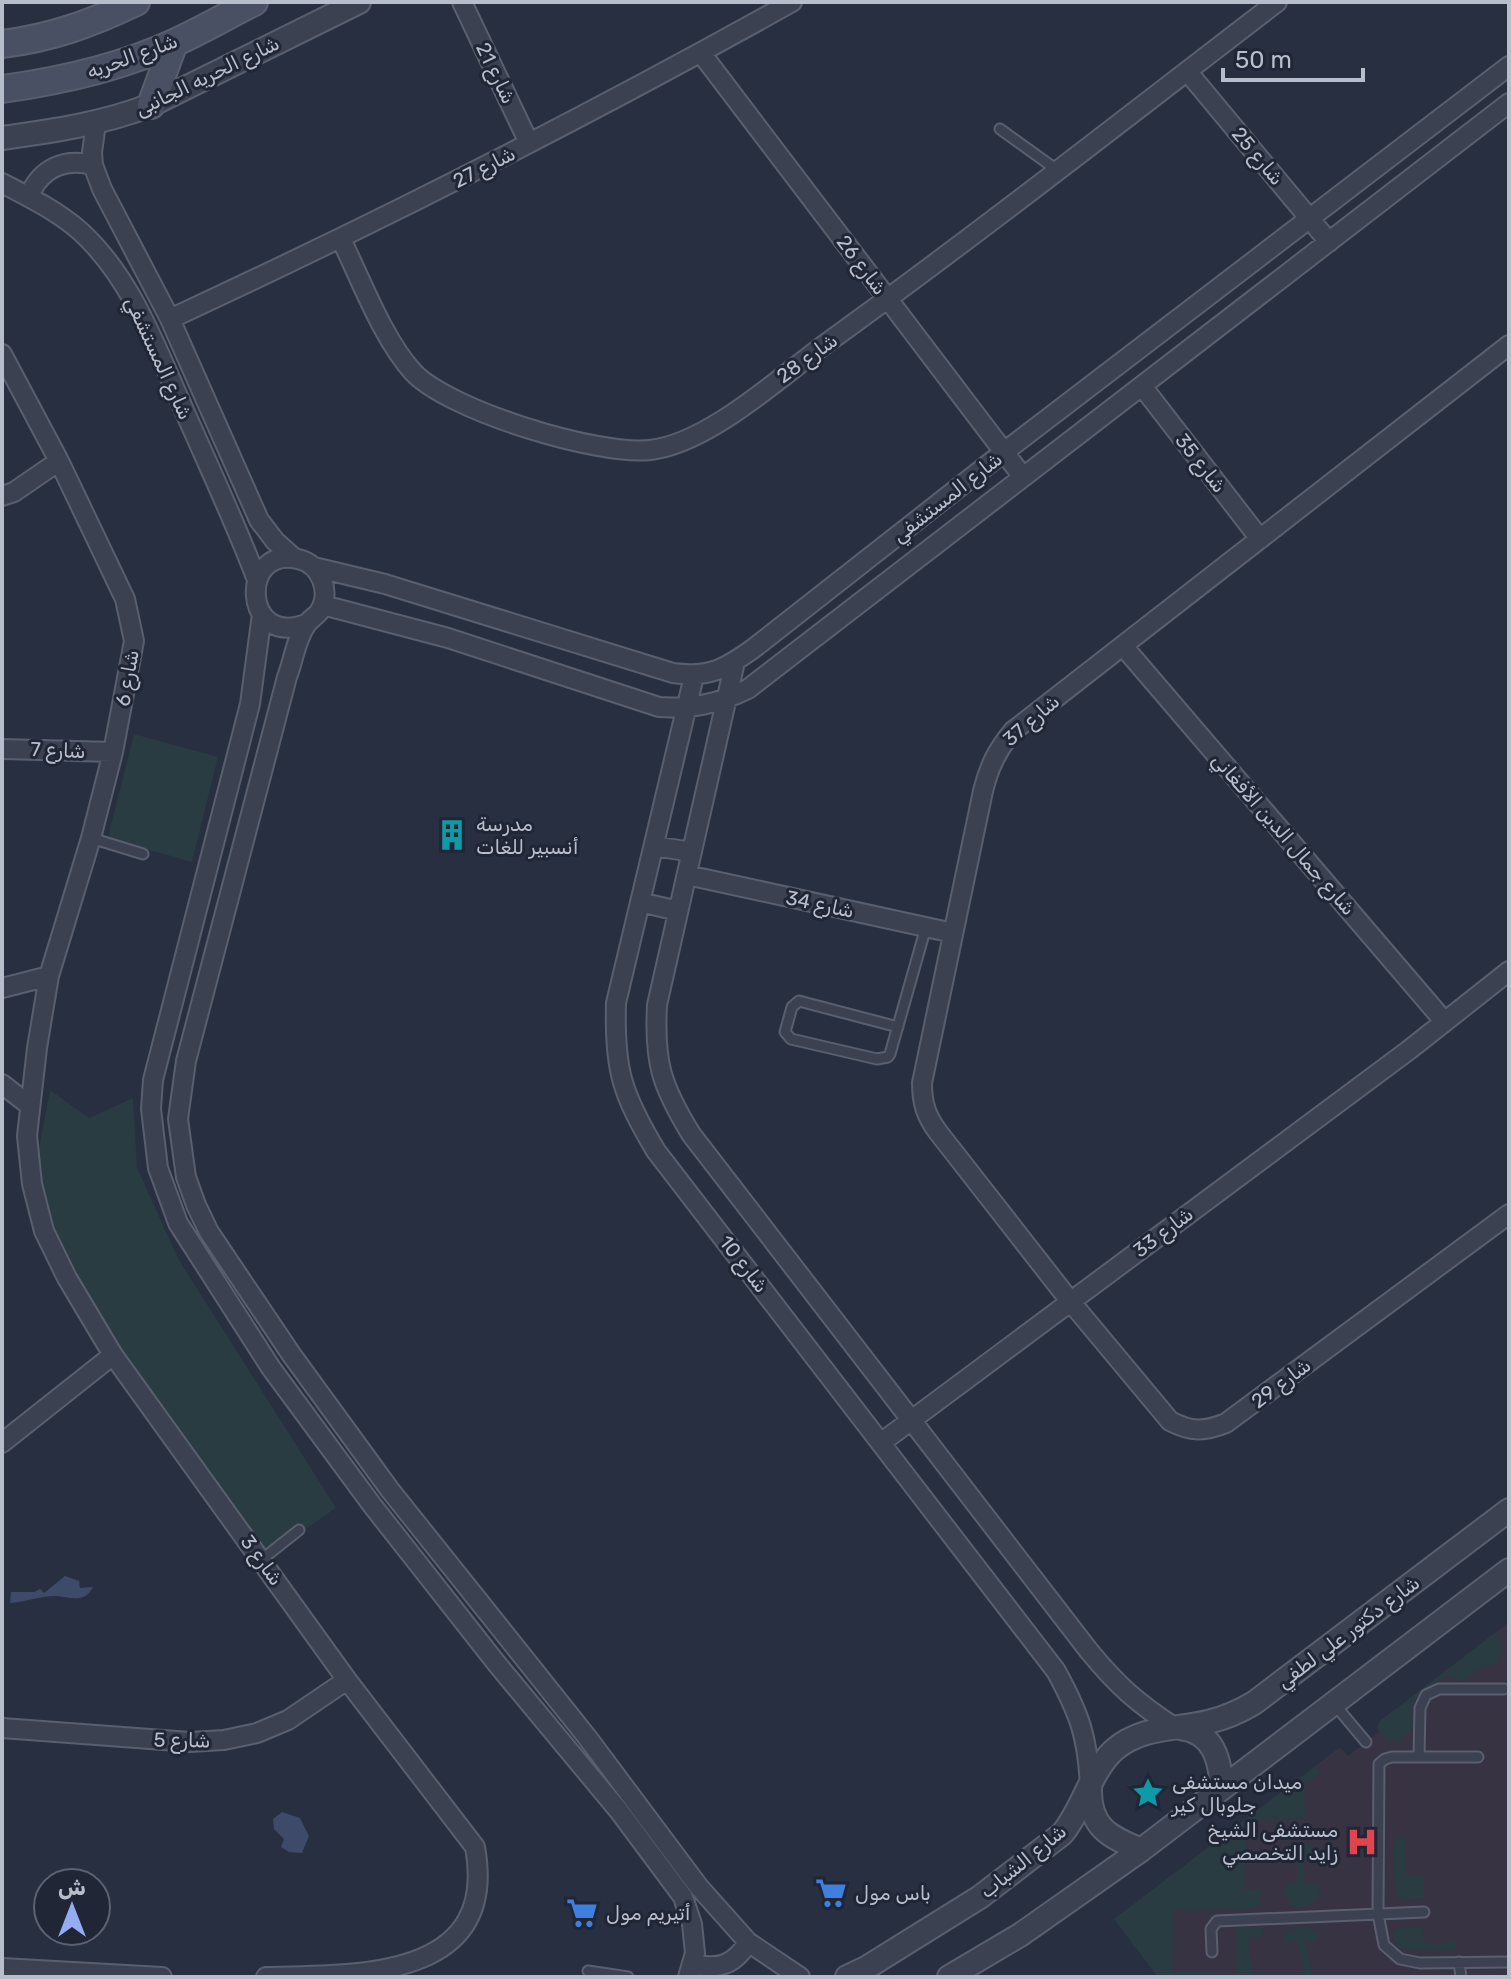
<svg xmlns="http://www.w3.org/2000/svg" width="1511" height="1979" viewBox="0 0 1511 1979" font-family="Rubik,Cairo,sans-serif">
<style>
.medical{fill:#373342}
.green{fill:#293c42}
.water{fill:#3e4a69}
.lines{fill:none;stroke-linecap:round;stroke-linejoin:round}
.service-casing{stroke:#595f6e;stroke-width:13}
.minor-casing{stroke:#595f6e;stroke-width:22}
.tertiary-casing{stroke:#595f6e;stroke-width:26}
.secondary-casing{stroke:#595f6e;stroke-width:30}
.service{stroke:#3b4151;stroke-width:9}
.minor{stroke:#3b4151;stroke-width:18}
.tertiary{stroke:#3b4151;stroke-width:22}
.secondary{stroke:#4a5064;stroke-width:26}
.labels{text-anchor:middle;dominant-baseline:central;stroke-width:6;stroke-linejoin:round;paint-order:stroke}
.street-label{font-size:20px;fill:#b8bdcb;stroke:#202636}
.poi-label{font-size:20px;fill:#b8bdcb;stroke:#202636;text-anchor:start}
</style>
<rect width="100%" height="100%" fill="#272f41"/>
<path class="medical" d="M 1509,1622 L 1509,1977 L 1158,1977 L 1114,1919 L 1340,1747 L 1348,1756 L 1379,1732 L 1377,1726 L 1380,1721 Z"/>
<path class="green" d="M 134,734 L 218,757 L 192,862 L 111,839 L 109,833 Z
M 50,1090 L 89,1118 L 133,1098 L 137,1168 L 179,1260 L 336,1508 L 261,1560 L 67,1278 L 32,1184 Z
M 1495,1633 L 1502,1641 L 1497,1664 L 1483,1666 L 1461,1682 L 1449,1674 C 1439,1681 1419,1692 1413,1703 C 1406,1719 1426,1725 1397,1742 L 1393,1739 L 1388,1742 L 1378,1729 L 1380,1721 Z
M 1316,1766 L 1321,1772 L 1304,1786 L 1305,1818 L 1259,1819 L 1247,1829 L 1244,1889 L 1261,1890 L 1259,1905 L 1251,1909 L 1173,1909 L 1172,1972 L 1236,1973 L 1237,1927 L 1264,1927 L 1263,1936 L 1248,1937 L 1252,1977 L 1158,1977 L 1114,1919 Z
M 1398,1838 L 1405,1838 L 1405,1875 L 1424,1875 L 1424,1898 L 1403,1899 L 1395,1893 L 1394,1845 Z
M 1293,1846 L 1312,1846 L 1312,1862 L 1304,1862 L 1305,1883 L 1320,1884 C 1321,1902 1310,1910 1292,1906 L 1284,1894 L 1285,1884 L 1297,1883 L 1297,1863 L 1284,1863 L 1285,1851 Z
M 1295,1927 L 1307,1927 L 1319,1934 L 1317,1941 L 1305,1942 L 1313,1977 L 1306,1977 L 1297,1942 L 1287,1942 L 1283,1938 L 1284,1933 Z
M 1424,1927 L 1422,1937 L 1424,1941 L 1433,1944 L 1455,1941 L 1455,1950 L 1401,1949 L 1393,1942 L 1394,1931 L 1399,1928 Z"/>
<path class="water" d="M 65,1576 L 79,1581 L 80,1588 L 93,1587 C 84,1605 69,1596 54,1596 C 40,1596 25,1602 10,1603 L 11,1592 L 34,1592 L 40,1589 L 44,1593 Z
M 282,1812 L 300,1818 L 309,1836 L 302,1853 L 289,1852 L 281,1847 L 284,1839 L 274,1829 L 273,1819 Z"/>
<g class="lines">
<defs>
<path id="service" d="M 1000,129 L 1057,170
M 91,838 L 143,854
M 898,1027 L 799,1001 L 792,1007 L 785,1032 L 791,1039 L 877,1059 L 888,1057 L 890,1054 L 926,927
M 261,1560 L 299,1530
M 1335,1705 L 1366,1742
M 1419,1757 L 1420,1708 L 1426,1695 L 1439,1689 L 1504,1689
M 1478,1757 L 1392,1757 L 1385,1759 L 1379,1764 L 1378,1914 L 1384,1945 L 1400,1959 L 1420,1963 L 1509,1962
M 1212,1952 L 1211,1929 L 1217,1921 L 1424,1912
M 1459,1962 L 1461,1977
M 588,1971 L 628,1977"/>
<path id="minor" d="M 462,2 L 529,143
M 701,53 L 1023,477
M 1187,71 L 1329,242
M 96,124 L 92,152 L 93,165 L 102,189 L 170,319 L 259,520 L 275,541 L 294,558
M 2,183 C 29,197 57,211 80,231 C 132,278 156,348 184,410 C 209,467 235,522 257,580
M 29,196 C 41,168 64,158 93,165
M 341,239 C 361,280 383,339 413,372 C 448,410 598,456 650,450 C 707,444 778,379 824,345 C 978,234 1127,117 1277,2
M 170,319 C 381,221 588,116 792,2
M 1509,345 L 1013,731 C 997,750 989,767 983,791 L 922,1083 C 922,1103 926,1116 938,1132 L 1070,1301 L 1170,1421 C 1191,1432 1204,1432 1226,1423 L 1509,1214
M 2,354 L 59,461 L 125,599 L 134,641 L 113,752 L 91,838 L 49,976 L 37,1048 L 27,1136 L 32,1184 L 44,1231 L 67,1278 L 113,1355 L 347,1680 L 475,1847 C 499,1979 361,1975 266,1977
M 1142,386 L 1260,539
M 2,496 L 14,492 L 59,461
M 314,567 L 385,584 L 673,673 C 709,678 725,669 754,648 L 1004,452 L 1509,66
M 323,605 L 448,638 L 659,707 C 692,709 718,704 748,689 L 1509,103
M 262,614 L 250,704 L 153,1080 L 151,1109 L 158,1168 L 178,1223 L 271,1368 L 372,1505 L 497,1664 L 619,1811 L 683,1897 L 692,1924 L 695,1953 L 688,1977
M 306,624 C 242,648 239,545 298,559 C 321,564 332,592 319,612 C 315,617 309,620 306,625 C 296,639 293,662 287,677 L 186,1061 L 178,1119 L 186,1177 L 196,1205 L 209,1232 L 291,1354 L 390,1490 L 587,1737 L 699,1887 L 748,1942 L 800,1977
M 1123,646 L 1444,1021
M 735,662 L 657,1005 C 654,1062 661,1085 691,1134 L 1089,1651 C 1117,1685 1137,1703 1174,1727
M 694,676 L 616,1003 C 614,1070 622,1094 656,1151 L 1056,1671 C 1080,1715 1088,1738 1090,1788
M 2,749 L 113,752
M 654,846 L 692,852
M 687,875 L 953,933
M 640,902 L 678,911
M 2,988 L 49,976
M 2,1084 L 29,1105
M 882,1442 L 1409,1050 L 1509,971
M 2,1443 L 113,1355
M 2,1728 L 190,1742 L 224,1740 L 257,1733 L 288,1720 L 347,1680
M 693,1964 C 718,1970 735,1965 748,1942
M 2,1968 L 162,1977"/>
<path id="tertiary" d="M 2,138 C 53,131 102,124 151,105 L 359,2
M 1180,1728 C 1214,1732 1220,1760 1222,1788
M 1090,1788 C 1089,1827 1108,1836 1141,1850
M 847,1977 L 866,1968 L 980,1897 L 1062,1834 C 1083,1809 1090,1772 1114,1750 C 1142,1726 1175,1730 1208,1722 C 1225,1718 1239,1712 1254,1703 L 1509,1510
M 949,1977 L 1020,1935 L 1141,1850 L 1509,1570"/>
<path id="secondary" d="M 2,44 C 52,38 92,23 136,2
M 2,89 C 61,81 122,67 176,42 C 203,30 228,15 254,2
M 151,105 L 174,43"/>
</defs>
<use href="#service" class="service-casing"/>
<use href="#minor" class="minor-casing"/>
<use href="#tertiary" class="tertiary-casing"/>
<use href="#secondary" class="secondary-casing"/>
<use href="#service" class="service"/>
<use href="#minor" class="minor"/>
<use href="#tertiary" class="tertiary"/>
<use href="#secondary" class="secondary"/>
</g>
<defs>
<symbol id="building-bare" viewBox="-9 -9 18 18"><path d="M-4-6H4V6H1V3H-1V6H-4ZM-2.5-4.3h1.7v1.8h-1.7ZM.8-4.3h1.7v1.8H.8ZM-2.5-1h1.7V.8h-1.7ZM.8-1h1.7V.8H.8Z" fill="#0f9aa8" stroke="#202636" stroke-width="2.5" paint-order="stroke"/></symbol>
<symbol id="sight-bare" viewBox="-9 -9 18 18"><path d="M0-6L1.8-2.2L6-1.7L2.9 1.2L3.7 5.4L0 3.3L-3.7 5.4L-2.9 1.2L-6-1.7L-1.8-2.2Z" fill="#0f9aa8" stroke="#202636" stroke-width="2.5" paint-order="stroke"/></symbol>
<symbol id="hospital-bare" viewBox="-9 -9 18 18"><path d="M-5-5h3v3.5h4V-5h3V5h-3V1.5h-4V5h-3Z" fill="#e0444e" stroke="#202636" stroke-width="2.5" paint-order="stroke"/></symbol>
<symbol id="supermarket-bare" viewBox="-9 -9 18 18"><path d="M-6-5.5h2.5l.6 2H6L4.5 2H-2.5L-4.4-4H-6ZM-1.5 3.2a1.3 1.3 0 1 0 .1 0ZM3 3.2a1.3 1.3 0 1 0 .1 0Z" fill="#3f7fe0" stroke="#202636" stroke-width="2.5" paint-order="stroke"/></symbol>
</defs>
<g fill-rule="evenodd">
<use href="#building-bare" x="430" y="813" width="44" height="44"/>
<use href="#sight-bare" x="1126" y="1771" width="44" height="44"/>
<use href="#hospital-bare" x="1340" y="1820" width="44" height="44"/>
<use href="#supermarket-bare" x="809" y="1871" width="44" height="44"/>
<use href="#supermarket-bare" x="560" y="1891" width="44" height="44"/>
</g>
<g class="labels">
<g class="street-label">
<text transform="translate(132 56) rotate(-20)">شارع الحريه</text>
<text transform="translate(496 73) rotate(64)">شارع 21</text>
<text transform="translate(207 76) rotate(-26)">شارع الحريه الجانبى</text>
<text transform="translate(1258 156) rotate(50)">شارع 25</text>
<text transform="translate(484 167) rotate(-27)">شارع 27</text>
<text transform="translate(862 265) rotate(53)">شارع 26</text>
<text transform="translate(159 358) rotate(65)">شارع المستشفي</text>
<text transform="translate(807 358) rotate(-36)">شارع 28</text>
<text transform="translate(1201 463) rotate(52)">شارع 35</text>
<text transform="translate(947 497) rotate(-38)">شارع المستشفي</text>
<text transform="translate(127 678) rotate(-80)">شارع 6</text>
<text transform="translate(1031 720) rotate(-41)">شارع 37</text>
<text transform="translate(58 750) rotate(2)">شارع 7</text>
<text transform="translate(1284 834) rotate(49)">شارع جمال الدين الأفغاني</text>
<text transform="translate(820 904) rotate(12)">شارع 34</text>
<text transform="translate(1163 1232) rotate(-37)">شارع 33</text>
<text transform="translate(744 1264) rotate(52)">شارع 10</text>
<text transform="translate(1281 1383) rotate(-37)">شارع 29</text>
<text transform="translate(262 1560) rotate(54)">شارع 3</text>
<text transform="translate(1348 1632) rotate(-37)">شارع دكتور علي لطفي</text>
<text transform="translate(182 1740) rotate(1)">شارع 5</text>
<text transform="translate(1023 1861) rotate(-39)">شارع الشباب</text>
</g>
<g class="poi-label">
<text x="476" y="824">مدرسة<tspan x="476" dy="23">أنسبير للغات</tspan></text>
<text x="1172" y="1782">ميدان مستشفى<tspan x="1172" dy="23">جلوبال كير</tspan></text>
<text x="1338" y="1830" text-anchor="end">مستشفى الشيخ<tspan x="1338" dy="23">زايد التخصصي</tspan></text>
<text x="855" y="1893">باس مول</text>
<text x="606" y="1913">أتيريم مول</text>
</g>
</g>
<rect width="1511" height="1979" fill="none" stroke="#b8bdcb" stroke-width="8"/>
<g transform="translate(72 1907)"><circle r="38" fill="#202636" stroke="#5d6272" stroke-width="2"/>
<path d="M0-6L14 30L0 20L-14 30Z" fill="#94acf4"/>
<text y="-12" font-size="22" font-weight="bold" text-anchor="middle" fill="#b8bdcb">ش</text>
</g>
<path d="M1223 68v12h140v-12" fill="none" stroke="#b8bdcb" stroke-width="4"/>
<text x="1235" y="68" font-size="24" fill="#b8bdcb" stroke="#202636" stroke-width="6" paint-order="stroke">50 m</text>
</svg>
